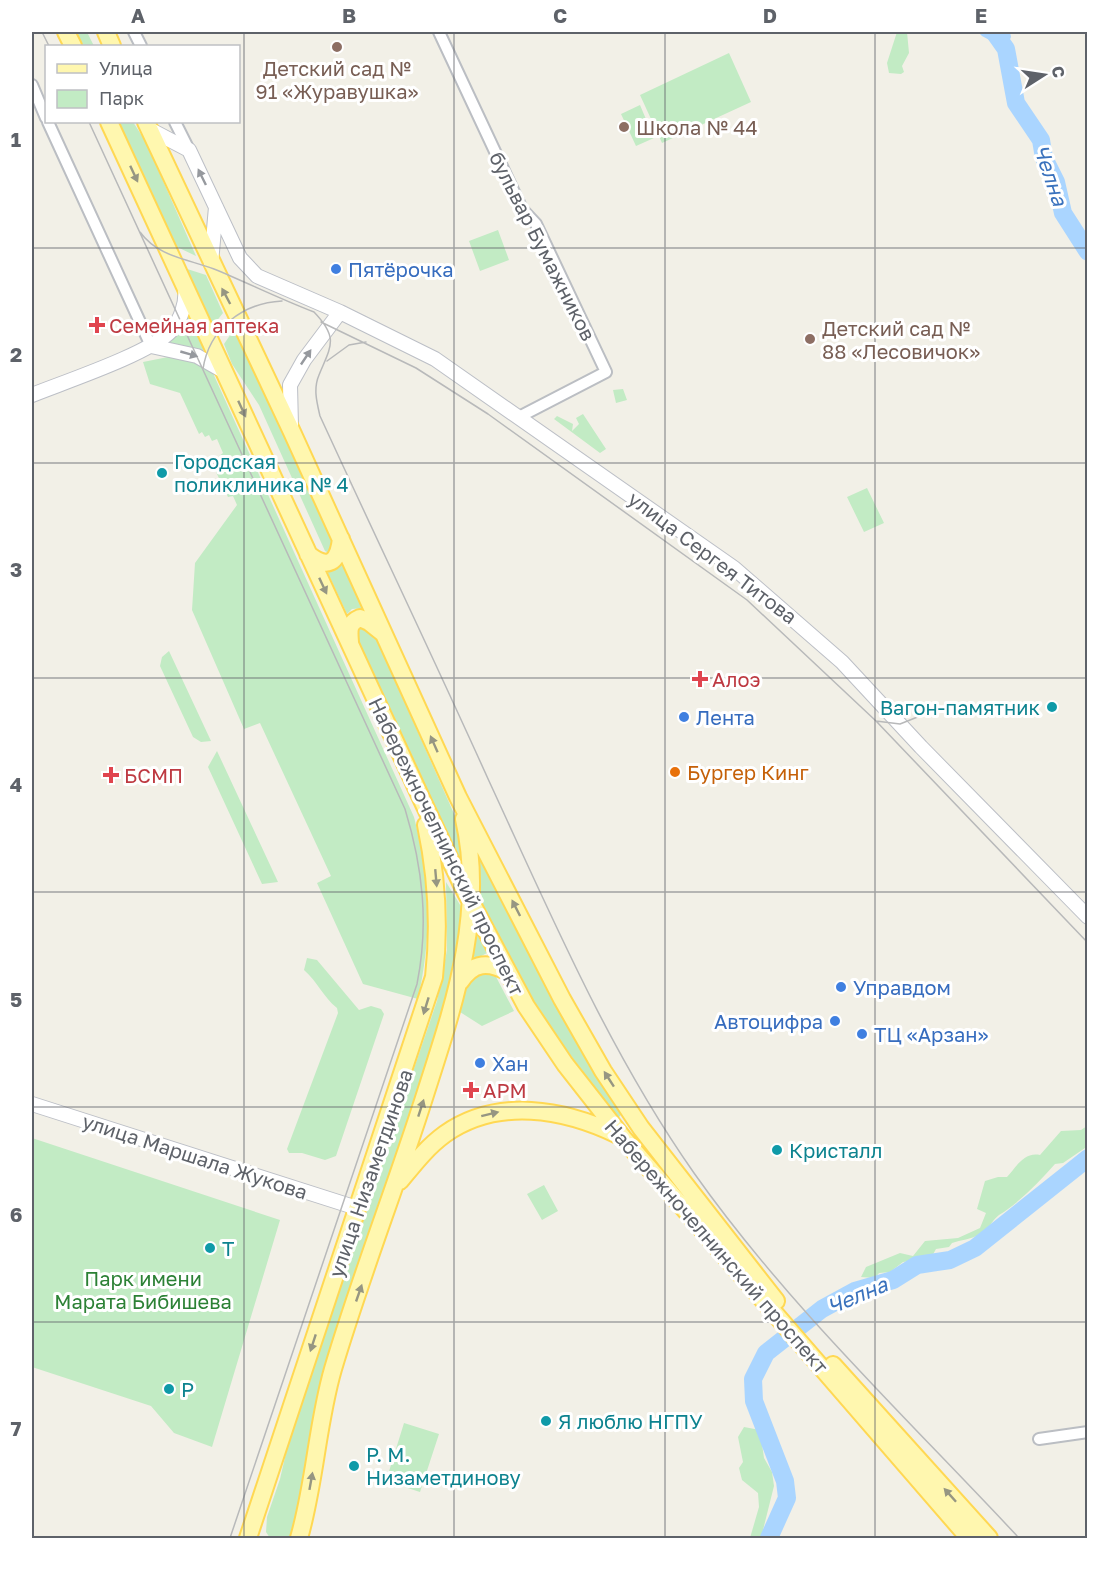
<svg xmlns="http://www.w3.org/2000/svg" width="1119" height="1570" viewBox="0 0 1119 1570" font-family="'Golos Text',sans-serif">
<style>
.green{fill:#c2ebc4}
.water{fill:#aad5ff}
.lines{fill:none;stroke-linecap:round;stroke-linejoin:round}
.river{stroke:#aad5ff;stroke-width:18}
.street-casing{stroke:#bbbec3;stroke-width:14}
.secondary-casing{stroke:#bcbfc6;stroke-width:16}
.primary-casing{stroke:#ffd853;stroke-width:20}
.street{stroke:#fff;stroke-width:10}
.secondary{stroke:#fff;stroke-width:14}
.primary{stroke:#fff7af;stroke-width:16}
.tram{stroke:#b8b9ba;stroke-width:1.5}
.oneway{fill:#969682}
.oneway2{fill:#96999e}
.grid{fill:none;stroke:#5e6269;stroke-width:1.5;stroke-opacity:0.55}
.education-dot{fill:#8d6e63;stroke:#fff;stroke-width:2}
.shop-dot{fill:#3f7fe0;stroke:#fff;stroke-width:2}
.health-dot{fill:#e0444e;stroke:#fff;stroke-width:2}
.culture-dot{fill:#0f9aa8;stroke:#fff;stroke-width:2}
.food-dot{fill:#e8710a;stroke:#fff;stroke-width:2}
.labels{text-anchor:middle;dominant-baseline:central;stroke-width:6;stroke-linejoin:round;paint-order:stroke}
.education-label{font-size:20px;fill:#785e54;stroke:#fff;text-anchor:start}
.street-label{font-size:20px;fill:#5e6269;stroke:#fff}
.shop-label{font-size:20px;fill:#366cbe;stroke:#fff;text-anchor:start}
.health-label{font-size:20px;fill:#be3a42;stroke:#fff;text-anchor:start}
.culture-label{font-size:20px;fill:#0d838f;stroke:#fff;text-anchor:start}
.food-label{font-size:20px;fill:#c56008;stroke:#fff;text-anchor:start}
.park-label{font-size:20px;fill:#2c8135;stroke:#fff}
.water-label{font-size:21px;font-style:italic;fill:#3a72bd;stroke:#fff}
.neatline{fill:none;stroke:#5e6269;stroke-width:2}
.grid-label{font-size:20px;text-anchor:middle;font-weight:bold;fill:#5e6269}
</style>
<rect width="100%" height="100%" fill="#f2f0e7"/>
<path class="green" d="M 74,32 L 87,32 L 94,46 L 81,46 Z
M 897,32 L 907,32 L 909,53 L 902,66 L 904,72 L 901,74 L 889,73 L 887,63 Z
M 729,53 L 751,102 L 662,143 L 640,95 Z
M 640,105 L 654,138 L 636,146 L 621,114 Z
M 116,122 L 133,122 L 146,142 L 196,256 L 173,245 Z
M 498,230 L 509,260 L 480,271 L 469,241 Z
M 184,268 L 206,275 L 223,313 L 211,328 Z
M 188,311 L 204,348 L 202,353 L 169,344 L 184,323 Z
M 235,328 L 336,548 L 331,554 L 325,551 L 259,405 L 232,364 L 224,344 Z
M 168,357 L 198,363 L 212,371 L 414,817 C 431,882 432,934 418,999 L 363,984 L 317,883 L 331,876 L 260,723 L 244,729 L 192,610 L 195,563 L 237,505 L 233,496 L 228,497 L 216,472 L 219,470 L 217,464 L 221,462 L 219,456 L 223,453 L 217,439 L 212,441 L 209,435 L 205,437 L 202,432 L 199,434 L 180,393 L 150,384 L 143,362 Z
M 623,389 L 627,400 L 616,403 L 613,390 Z
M 583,414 L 606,449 L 600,453 L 554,419 L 557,416 L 573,424 L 572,431 L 579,424 L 576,418 Z
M 867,488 L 884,523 L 864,532 L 847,497 Z
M 341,559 L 364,608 L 352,609 L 347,614 L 325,567 Z
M 361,627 L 372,628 L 455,816 L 466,876 L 355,634 Z
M 169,651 L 211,741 L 201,742 L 193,737 L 160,666 L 162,657 Z
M 217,751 L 278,882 L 262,884 L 208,767 Z
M 475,839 L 587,1057 L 621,1115 L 618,1118 L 535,1008 L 479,906 Z
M 446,882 L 465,913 L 454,984 L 329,1359 L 292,1538 L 270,1538 L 266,1532 L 267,1517 L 280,1479 L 292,1427 L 437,1001 L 447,950 Z
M 476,933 L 487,953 L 470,962 Z
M 307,958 L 317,960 L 359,1010 L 371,1006 L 381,1009 L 384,1014 L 336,1156 L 325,1160 L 302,1153 L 289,1153 L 287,1149 L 338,1013 L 337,1008 C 323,997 318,982 304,970 Z
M 476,971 L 494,973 L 514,1011 L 482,1026 L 460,1012 L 468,980 Z
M 1087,1126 L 1085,1148 L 1063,1163 L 1055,1164 C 1038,1183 1020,1202 999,1215 C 991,1221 989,1230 979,1235 C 971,1239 961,1240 952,1243 L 949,1247 L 936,1249 L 931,1258 L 903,1262 L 890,1272 L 879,1273 L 875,1278 L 861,1277 L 866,1267 L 900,1253 L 913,1256 L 925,1241 L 958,1238 L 980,1228 L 986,1213 L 977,1209 L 985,1181 L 998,1177 L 1007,1177 C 1017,1166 1024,1152 1040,1155 L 1061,1131 L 1081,1130 Z
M 32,1138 L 280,1220 L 212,1447 L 174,1433 L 151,1406 L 32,1367 Z
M 544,1185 L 558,1211 L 542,1220 L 527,1194 Z
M 404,1423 L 439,1434 L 420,1492 L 386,1481 Z
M 744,1427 L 760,1430 L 764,1458 L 772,1472 L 774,1486 L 761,1538 L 750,1538 L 759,1507 L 758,1493 L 742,1480 L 739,1468 L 743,1462 L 738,1437 Z"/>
<path class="water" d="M 978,32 L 1010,32 L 1011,37 L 1006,49 L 982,36 Z"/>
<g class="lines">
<path class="river" d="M 994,32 L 1006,49 L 1016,103 L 1041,140 L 1044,158 L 1056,182 L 1063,213 L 1088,252
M 769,1538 L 787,1498 L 785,1481 L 754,1401 L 753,1379 L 766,1353 L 822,1309 L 855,1291 L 893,1280 L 917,1265 L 950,1260 L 975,1248 L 1088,1158"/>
<defs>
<path id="street" d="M 134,32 L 141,46
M 439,32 L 522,209 L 536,224 L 606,372 L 519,417
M 32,85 L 46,118
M 48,122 L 151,346
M 175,122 L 189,150
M 1039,1439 L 1088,1432"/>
<path id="secondary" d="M 149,129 L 189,150 L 240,258 L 257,276 L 340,312 L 435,359 L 734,568 L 842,662 L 921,747 L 1088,917
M 211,263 L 216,207
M 151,346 L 197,356 L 225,372
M 32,395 C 64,382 149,354 171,331 C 181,320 187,302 185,287
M 291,426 L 290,385 L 304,360 L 340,312
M 32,1104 L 357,1208"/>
<path id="primary" d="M 66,32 L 73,46
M 106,32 L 112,46
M 109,122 L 422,800 L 463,887 L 526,1006 L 565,1064 L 623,1138 L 969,1538
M 146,122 L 292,432 L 458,797 L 562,999 L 603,1071 L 641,1128 L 776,1301
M 308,554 C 328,570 338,563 341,539
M 350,642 C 349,630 348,623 360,618 L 369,622 L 384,634
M 460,982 C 473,962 488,961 508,972
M 400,1181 C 414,1164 427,1147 445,1134 C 498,1097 564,1109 618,1135
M 833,1365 L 989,1538
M 248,1538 L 434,977 C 440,924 437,877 426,825
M 299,1538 C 315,1483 317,1424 333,1369 C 360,1278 395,1189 424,1098 C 453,1007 486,915 464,819"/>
</defs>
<use href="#street" class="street-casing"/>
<use href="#secondary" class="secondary-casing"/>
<use href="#primary" class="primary-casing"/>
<use href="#street" class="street"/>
<use href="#secondary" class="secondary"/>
<use href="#primary" class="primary"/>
<path class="tram" d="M 42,32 L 49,46
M 89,122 L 405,809 C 423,868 429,924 417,984 L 230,1538
M 140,232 C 158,257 188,259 214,269 C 248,283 280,299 314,312 C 339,338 331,346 319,375 C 313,389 317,403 320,416 C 376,538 434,659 489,781 C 551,915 609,1052 694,1173 C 788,1306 908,1419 1019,1538
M 321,322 L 416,368 L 488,414 L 747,600 L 876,721 L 1088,943
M 327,361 L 349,345 L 366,342
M 203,369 C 209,329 242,303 282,301
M 876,721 L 900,724 L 920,716"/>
</g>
<defs><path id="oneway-solid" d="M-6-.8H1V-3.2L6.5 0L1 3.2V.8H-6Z" transform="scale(1.5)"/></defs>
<g class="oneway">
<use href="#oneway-solid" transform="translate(134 174) rotate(65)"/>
<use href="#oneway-solid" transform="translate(226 296) rotate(-118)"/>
<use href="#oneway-solid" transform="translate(242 409) rotate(65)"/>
<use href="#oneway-solid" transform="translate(323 586) rotate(65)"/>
<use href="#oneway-solid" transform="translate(434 744) rotate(-114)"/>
<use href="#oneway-solid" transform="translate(436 878) rotate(85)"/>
<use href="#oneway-solid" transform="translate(516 908) rotate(-117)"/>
<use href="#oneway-solid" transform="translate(426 1006) rotate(107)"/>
<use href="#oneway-solid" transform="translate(609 1079) rotate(-123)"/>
<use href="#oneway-solid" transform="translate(421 1108) rotate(-72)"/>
<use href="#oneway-solid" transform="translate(490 1114) rotate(-14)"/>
<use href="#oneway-solid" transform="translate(359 1293) rotate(-71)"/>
<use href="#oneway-solid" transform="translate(313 1343) rotate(108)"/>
<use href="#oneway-solid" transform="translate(311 1481) rotate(-80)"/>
<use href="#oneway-solid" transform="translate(950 1495) rotate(-132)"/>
</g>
<g class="oneway2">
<use href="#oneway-solid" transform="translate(202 177) rotate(-116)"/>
<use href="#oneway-solid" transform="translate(189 354) rotate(16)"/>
<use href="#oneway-solid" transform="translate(306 357) rotate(-56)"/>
</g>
<path class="grid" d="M 244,32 L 244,1538M 454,32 L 454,1538M 665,32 L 665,1538M 875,32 L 875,1538M 32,248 L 1088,248M 32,463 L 1088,463M 32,678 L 1088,678M 32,892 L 1088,892M 32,1107 L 1088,1107M 32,1322 L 1088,1322"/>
<g class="education-dot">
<circle cx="337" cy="47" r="6"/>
<circle cx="624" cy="127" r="6"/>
<circle cx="810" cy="339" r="6"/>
</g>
<g class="shop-dot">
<circle cx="336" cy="269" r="6"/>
<circle cx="684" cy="717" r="6"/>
<circle cx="841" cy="987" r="6"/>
<circle cx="835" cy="1021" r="6"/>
<circle cx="862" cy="1034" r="6"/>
<circle cx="480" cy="1063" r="6"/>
</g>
<g class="health-dot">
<path d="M94 316h6v6h6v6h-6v6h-6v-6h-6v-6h6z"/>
<path d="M697 670h6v6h6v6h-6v6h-6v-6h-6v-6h6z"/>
<path d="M108 766h6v6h6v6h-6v6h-6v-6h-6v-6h6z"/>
<path d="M468 1081h6v6h6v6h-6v6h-6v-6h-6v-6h6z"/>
</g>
<g class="culture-dot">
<circle cx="162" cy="473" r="6"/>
<circle cx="1052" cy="707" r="6"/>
<circle cx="777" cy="1150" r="6"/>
<circle cx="210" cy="1248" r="6"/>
<circle cx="169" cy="1389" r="6"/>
<circle cx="546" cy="1421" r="6"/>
<circle cx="354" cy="1466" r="6"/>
</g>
<circle class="food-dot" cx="675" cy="772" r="6"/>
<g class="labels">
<g class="education-label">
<text x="337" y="68" text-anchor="middle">Детский сад №<tspan x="337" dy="23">91 «Журавушка»</tspan></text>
<text x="636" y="127">Школа № 44</text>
<text x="822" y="328">Детский сад №<tspan x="822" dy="23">88 «Лесовичок»</tspan></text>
</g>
<g class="street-label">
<text transform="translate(543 246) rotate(63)">бульвар Бумажников</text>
<text transform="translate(713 557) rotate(37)">улица Сергея Титова</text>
<text transform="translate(447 846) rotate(64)">Набережночелнинский проспект</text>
<text transform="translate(195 1156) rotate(18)">улица Маршала Жукова</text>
<text transform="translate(370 1173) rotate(-71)">улица Низаметдинова</text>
<text transform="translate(717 1246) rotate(49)">Набережночелнинский проспект</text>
</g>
<g class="shop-label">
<text x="348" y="269">Пятёрочка</text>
<text x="696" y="717">Лента</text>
<text x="853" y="987">Управдом</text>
<text x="823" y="1021" text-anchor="end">Автоцифра</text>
<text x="874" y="1034">ТЦ «Арзан»</text>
<text x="492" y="1063">Хан</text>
</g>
<g class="health-label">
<text x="109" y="325">Семейная аптека</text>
<text x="712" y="679">Алоэ</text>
<text x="124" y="775">БСМП</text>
<text x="483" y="1090">АРМ</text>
</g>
<g class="culture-label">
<text x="174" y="461">Городская<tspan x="174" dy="23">поликлиника № 4</tspan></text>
<text x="1040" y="707" text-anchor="end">Вагон-памятник</text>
<text x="789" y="1150">Кристалл</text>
<text x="222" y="1248">Т</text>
<text x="181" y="1389">Р</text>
<text x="558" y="1421">Я люблю НГПУ</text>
<text x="366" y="1454">Р. М.<tspan x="366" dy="23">Низаметдинову</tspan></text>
</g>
<g class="food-label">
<text x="687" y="772">Бургер Кинг</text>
</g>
<g class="park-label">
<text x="143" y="1278">Парк имени<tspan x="143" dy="23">Марата Бибишева</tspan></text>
</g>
<g class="water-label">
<text transform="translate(1051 175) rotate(71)">Челна</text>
<text transform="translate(857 1295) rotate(-23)">Челна</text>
</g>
</g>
<rect width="1119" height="1570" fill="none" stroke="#ffffff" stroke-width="66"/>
<rect x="45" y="45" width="195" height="78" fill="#ffffff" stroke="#bfc0c3" stroke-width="1.5"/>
<rect x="57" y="64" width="30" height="9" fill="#fff7af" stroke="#bfc0c3" stroke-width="1.5"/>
<text x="99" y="75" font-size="18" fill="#5e6269">Улица</text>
<rect x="57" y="90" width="30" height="18" fill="#c2ebc4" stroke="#bfc0c3" stroke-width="1.5"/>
<text x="99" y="105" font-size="18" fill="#5e6269">Парк</text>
<g transform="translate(1044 75) rotate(78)" stroke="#ffffff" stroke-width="4.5" paint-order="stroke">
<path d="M0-4.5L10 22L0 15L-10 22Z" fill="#5e6269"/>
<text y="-9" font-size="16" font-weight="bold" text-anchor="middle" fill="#5e6269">С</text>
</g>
<rect x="33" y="33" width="1053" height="1504" class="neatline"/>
<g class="grid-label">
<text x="138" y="23">A</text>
<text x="349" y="23">B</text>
<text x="560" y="23">C</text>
<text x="770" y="23">D</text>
<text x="981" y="23">E</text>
<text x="16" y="147">1</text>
<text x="16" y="362">2</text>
<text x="16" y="577">3</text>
<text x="16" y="792">4</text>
<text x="16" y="1007">5</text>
<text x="16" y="1222">6</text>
<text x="16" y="1436">7</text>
</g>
</svg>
